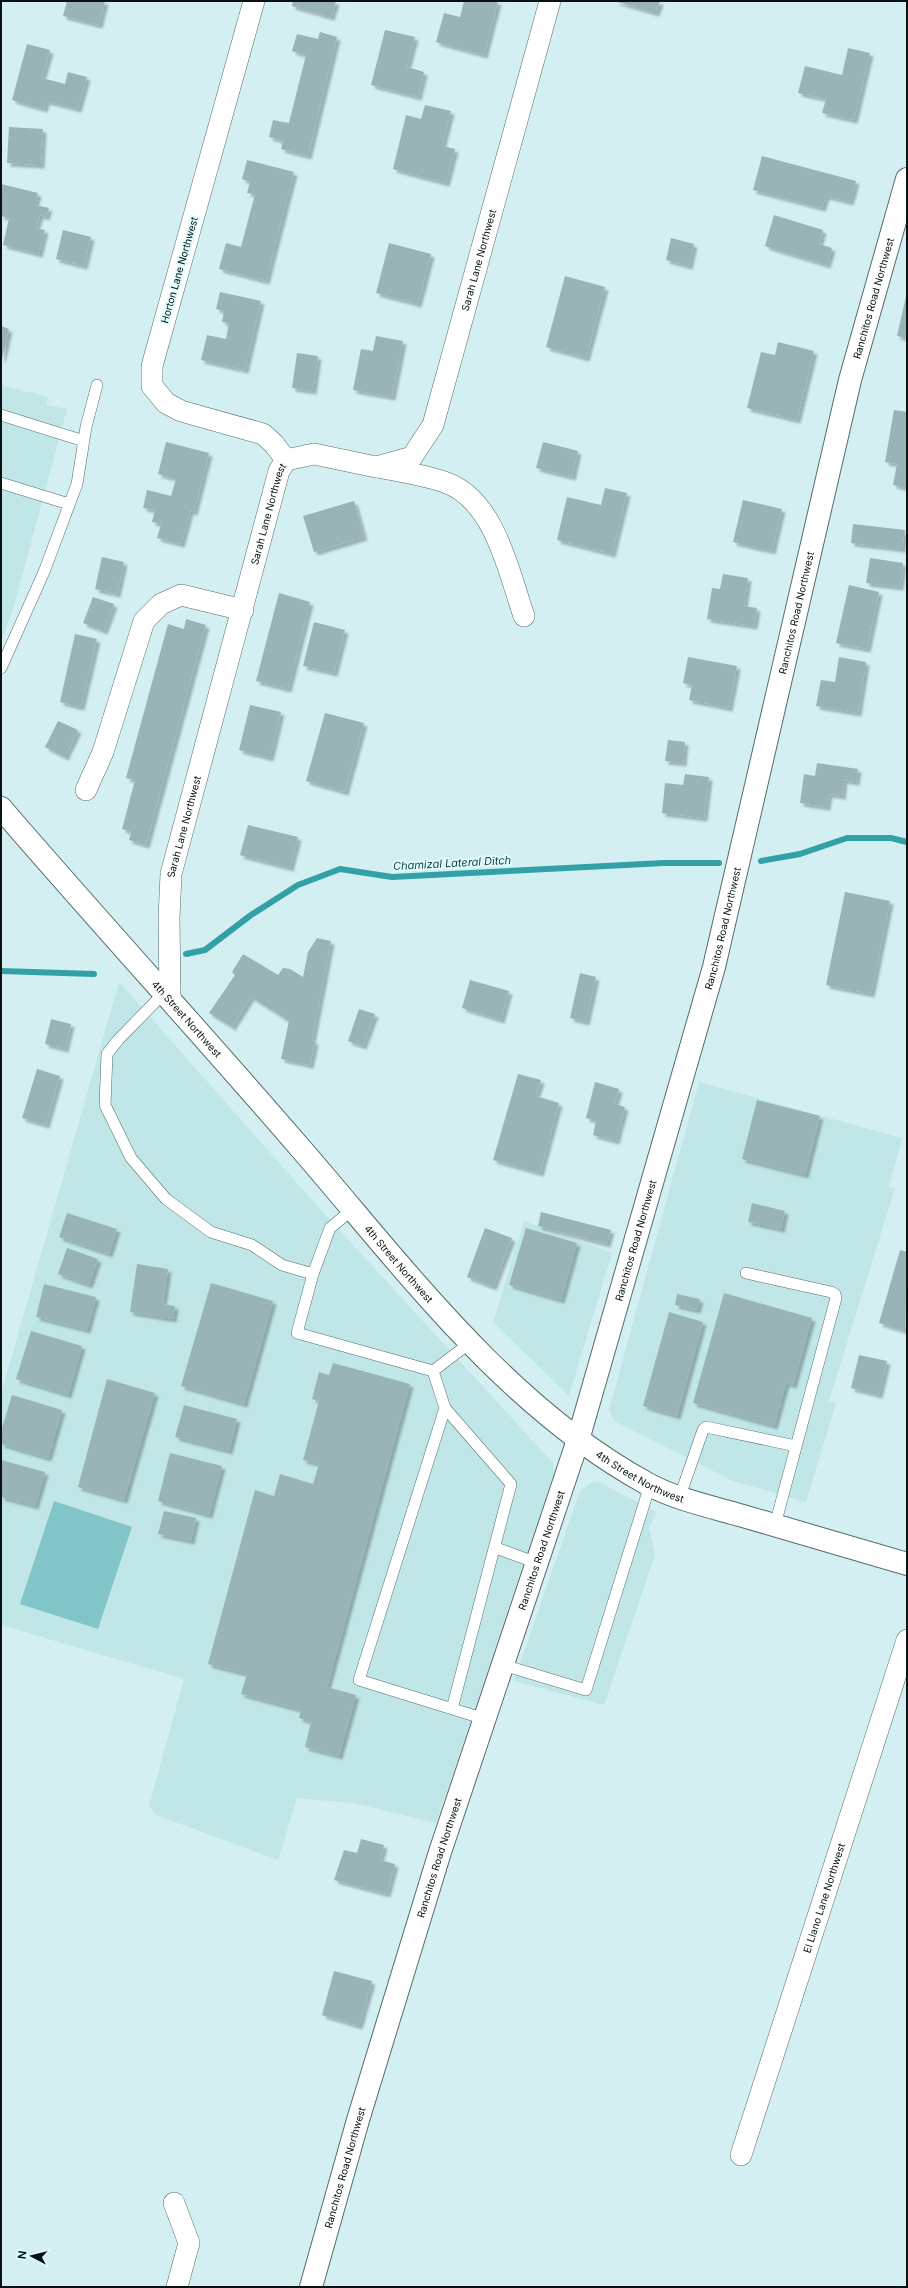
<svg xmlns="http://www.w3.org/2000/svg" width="908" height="2288" viewBox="0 0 908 2288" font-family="Inter,sans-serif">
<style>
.built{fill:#c0e6e8}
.green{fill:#82c5c9}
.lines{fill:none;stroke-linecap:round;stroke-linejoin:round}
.stream{stroke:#31a0a7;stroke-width:6}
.building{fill:#99b4b6;filter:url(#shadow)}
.service-casing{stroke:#536c6e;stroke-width:12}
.minor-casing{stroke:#536c6e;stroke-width:22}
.tertiary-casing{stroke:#536c6e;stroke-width:24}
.secondary-casing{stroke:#536c6e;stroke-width:24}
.service{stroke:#fff;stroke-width:11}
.minor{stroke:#fff;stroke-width:21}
.tertiary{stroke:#fff;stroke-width:22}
.secondary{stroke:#fff;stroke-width:22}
.labels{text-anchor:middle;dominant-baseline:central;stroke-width:4;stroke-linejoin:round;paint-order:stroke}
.street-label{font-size:10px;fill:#081212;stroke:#e0fcfe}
.water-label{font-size:11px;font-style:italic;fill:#0a3d40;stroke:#e0fcfe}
</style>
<defs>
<filter id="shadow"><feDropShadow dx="3.5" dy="3.5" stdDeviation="1" flood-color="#0004"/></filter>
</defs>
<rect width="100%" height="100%" fill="#d3eff1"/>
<path class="built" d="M 1,385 L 48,397 L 46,405 L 67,409 L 14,606 L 1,641 Z
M 119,982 L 321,1210 L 553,1463 L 554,1474 L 436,1823 L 353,1803 L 297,1798 L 278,1860 L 156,1815 L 149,1806 L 184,1679 L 1,1625 L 1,1394 Z
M 699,1082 L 902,1138 L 889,1187 L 895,1188 L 829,1401 L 836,1403 L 806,1502 L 733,1481 L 614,1421 L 609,1410 Z
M 524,1221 L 612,1253 L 569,1396 L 493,1322 Z
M 592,1482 L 601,1483 L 656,1512 L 649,1528 L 655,1555 L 604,1705 L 514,1681 L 580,1491 Z"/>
<path class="green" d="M 54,1501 L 132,1527 L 98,1629 L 20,1604 Z"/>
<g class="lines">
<path class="stream" d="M 761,861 L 800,854 L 847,838 L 891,838 L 907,842
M 186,954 L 205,950 L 251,915 L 298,885 L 340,869 L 392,877 L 664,863 L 719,863
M 1,971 L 94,974"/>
</g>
<path class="building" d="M 67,1 L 105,1 L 99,25 L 63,16 Z
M 293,1 L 336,1 L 331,17 L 292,6 Z
M 464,1 L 498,1 L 484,55 L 436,42 L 444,13 L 460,17 Z
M 614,1 L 660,1 L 656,13 Z
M 385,30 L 415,37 L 407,67 L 424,72 L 418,97 L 371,85 Z
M 320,32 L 337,37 L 308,156 L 281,149 L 283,141 L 269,137 L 273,120 L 289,123 L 306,55 L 292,51 L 297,34 L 318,39 Z
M 27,44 L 50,50 L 42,78 L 65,84 L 68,72 L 87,77 L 78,109 L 46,101 L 44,109 L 12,100 Z
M 848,48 L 870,53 L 854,120 L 822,113 L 826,99 L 798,93 L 805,66 L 842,75 Z
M 425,105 L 451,111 L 442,146 L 455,149 L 446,183 L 393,169 L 406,115 L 421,119 Z
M 9,127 L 43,129 L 41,165 L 7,163 Z
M 762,156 L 856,181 L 850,202 L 826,196 L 822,208 L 753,190 Z
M 247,160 L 294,172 L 266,281 L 219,269 L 226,243 L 241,247 L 255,194 L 247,193 L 250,182 L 242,179 Z
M 1,184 L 38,193 L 35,205 L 49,208 L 46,217 L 40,215 L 36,228 L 45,230 L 39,254 L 3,245 L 9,218 L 1,216 Z
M 774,215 L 823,230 L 819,244 L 832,248 L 827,265 L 765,246 Z
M 63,230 L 91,237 L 84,266 L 56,259 Z
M 671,238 L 694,244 L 689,266 L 666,260 Z
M 389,243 L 431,254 L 418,304 L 376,293 Z
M 565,276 L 605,287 L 586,358 L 546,347 Z
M 220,292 L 261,301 L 245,370 L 201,360 L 207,335 L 226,339 L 229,323 L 222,322 L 224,311 L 216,309 Z
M 907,292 L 907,338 L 897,336 Z
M 1,326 L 9,329 L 2,359 L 1,359 Z
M 376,336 L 403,341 L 392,397 L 353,390 L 361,349 L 373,351 Z
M 778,342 L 814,351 L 797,420 L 747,408 L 761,352 L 775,355 Z
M 297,353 L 318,356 L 313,391 L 292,388 Z
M 894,410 L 907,412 L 907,488 L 893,485 L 897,464 L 885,462 Z
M 166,442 L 209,453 L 194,512 L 190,511 L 181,544 L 157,538 L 161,524 L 152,522 L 155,510 L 143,508 L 147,490 L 171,496 L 176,479 L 158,474 Z
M 543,442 L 578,451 L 572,477 L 536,468 Z
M 605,488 L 627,493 L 612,554 L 557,540 L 567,497 L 601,505 Z
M 743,500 L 782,509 L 772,551 L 733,542 Z
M 354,501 L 364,537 L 314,552 L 303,516 Z
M 853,524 L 905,530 L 902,549 L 851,543 Z
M 102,557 L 124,562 L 117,594 L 95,589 Z
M 870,558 L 903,563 L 900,587 L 866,583 Z
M 723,574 L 748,578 L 744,606 L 757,608 L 754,626 L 707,619 L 712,588 L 720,589 Z
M 849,585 L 879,592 L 867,649 L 836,643 Z
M 279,593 L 310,602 L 288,689 L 256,681 Z
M 93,597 L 114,604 L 104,631 L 83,623 Z
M 186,619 L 206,625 L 146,845 L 129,840 L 131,832 L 122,829 L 135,780 L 126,778 L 168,624 L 184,629 Z
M 314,622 L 345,630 L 334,673 L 303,666 Z
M 75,634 L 97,639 L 81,707 L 60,702 Z
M 688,657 L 737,666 L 729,708 L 689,700 L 692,685 L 683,683 Z
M 839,657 L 866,662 L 858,713 L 816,706 L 821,680 L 835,682 Z
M 250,705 L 281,712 L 270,758 L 239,750 Z
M 325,713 L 364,723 L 345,792 L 306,781 Z
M 58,721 L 78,730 L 65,757 L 45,747 Z
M 668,740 L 685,742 L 683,763 L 665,761 Z
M 817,763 L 858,769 L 856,782 L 844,780 L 842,796 L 829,794 L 827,807 L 800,803 L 804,774 L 815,776 Z
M 685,774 L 709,777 L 704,818 L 662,813 L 665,783 L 683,785 Z
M 248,825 L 298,837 L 290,868 L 240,855 Z
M 845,892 L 890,901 L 871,994 L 826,985 Z
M 317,938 L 331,941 L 312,1040 L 315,1042 L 310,1065 L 281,1059 L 289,1021 L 251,997 L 232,1027 L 209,1013 L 235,975 L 232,972 L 243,954 L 278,975 L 283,968 L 290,969 L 303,977 L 308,952 Z
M 580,973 L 596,977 L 586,1022 L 570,1018 Z
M 470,980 L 509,991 L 501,1020 L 462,1008 Z
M 359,1009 L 375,1014 L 363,1046 L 348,1041 Z
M 51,1019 L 71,1024 L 65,1049 L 45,1044 Z
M 37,1069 L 60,1076 L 46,1125 L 22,1118 Z
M 518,1074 L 541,1080 L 536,1096 L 559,1103 L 540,1173 L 493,1160 Z
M 595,1082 L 619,1089 L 615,1104 L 625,1107 L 616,1141 L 593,1135 L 596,1121 L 586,1118 Z
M 757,1100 L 820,1116 L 805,1175 L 742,1159 Z
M 752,1203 L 785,1211 L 781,1229 L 748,1222 Z
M 541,1212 L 611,1230 L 607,1244 L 538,1226 Z
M 67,1213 L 117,1229 L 109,1254 L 59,1237 Z
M 485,1228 L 512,1238 L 493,1287 L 467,1277 Z
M 526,1228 L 577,1243 L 561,1300 L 509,1285 Z
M 67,1248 L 98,1259 L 89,1285 L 58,1274 Z
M 900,1250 L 907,1252 L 905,1331 L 879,1323 Z
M 137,1264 L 168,1269 L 163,1304 L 175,1306 L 173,1319 L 130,1312 Z
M 211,1283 L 273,1301 L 244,1404 L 181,1386 Z
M 44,1284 L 96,1297 L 87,1330 L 36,1317 Z
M 724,1293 L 812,1318 L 793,1385 L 786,1383 L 774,1426 L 693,1403 Z
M 677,1294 L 700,1299 L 697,1310 L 675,1305 Z
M 669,1312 L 703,1322 L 677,1416 L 643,1406 Z
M 31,1331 L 82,1346 L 68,1395 L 16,1379 Z
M 859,1355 L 887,1361 L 879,1395 L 851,1388 Z
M 333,1363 L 410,1384 L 327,1687 L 356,1695 L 339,1756 L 305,1747 L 311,1722 L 299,1718 L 301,1710 L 241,1694 L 247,1674 L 208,1664 L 255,1490 L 274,1496 L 280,1474 L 313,1484 L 319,1464 L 303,1460 L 319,1401 L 312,1399 L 319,1372 L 329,1375 Z
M 107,1379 L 155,1393 L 124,1500 L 78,1487 Z
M 12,1395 L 62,1410 L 48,1458 L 1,1444 L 1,1431 Z
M 184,1405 L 237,1419 L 229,1451 L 175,1437 Z
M 170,1453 L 222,1466 L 209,1515 L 158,1501 Z
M 1,1460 L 45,1472 L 35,1506 L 1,1497 Z
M 164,1511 L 196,1518 L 191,1541 L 158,1534 Z
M 361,1839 L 384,1845 L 380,1860 L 395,1864 L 387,1894 L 334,1880 L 344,1850 L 357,1853 Z
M 334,1971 L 372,1981 L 359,2026 L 322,2015 Z"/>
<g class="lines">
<defs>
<path id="service" d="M 1,415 L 84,441
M 1,483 L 69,504
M 1,668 L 44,572 L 77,484 L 86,427 L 97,385
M 165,992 L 118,1040 L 107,1054 L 105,1105 L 131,1158 L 166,1199 L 211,1232 L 252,1245 L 282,1265 L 313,1274
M 353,1209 L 330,1228 L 313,1274 L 297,1333 L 433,1371 L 471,1342
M 746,1273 L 831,1292 L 835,1294 L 836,1298 L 775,1525
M 433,1371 L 445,1408 L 359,1680 L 485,1719
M 445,1408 L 511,1484 L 452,1709
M 680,1496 L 703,1430 L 706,1427 L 796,1446
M 496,1548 L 537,1563
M 503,1665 L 586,1690 L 650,1485"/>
<g id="minor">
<path d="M 254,1 L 152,366 L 152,386 L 166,403 L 181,411 L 263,434 L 274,444 L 286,460"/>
<path d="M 378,467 C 401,472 426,475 447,483 C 495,501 509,573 524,616"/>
<path d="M 86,790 L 103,752 L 144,621 L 161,604 L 181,595 L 243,610"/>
<path id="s1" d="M 170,997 L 169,918 L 171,874 L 279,471 L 286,460 L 314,454 L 376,467 L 412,457 L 433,425 L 550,1"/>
<path id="s2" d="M 741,2155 L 907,1640"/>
<path d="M 174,2203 L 189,2243 L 177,2287"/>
</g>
<g id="tertiary">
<path id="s3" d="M 311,2287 L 358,2120 L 440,1852 L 578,1440 L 714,967 L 850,380 L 907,179"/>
</g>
<g id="secondary">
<path id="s4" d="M 1,808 C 100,923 203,1035 302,1150 C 405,1269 506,1406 646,1483 C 674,1499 712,1507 743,1516 C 798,1532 852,1548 907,1564"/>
</g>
</defs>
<use href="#service" class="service-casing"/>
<use href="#minor" class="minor-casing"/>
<use href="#tertiary" class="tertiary-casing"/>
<use href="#secondary" class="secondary-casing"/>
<use href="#service" class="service"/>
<use href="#minor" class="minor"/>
<use href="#tertiary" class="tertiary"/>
<use href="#secondary" class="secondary"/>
</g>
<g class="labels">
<g class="street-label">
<text stroke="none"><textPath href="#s1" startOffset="892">Sarah Lane Northwest</textPath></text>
<text transform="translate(179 270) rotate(-74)">Horton Lane Northwest</text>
<text stroke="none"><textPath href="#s3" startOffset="2068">Ranchitos Road Northwest</textPath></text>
<text stroke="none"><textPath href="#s1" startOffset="496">Sarah Lane Northwest</textPath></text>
<text stroke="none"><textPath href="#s3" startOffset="1744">Ranchitos Road Northwest</textPath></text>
<text stroke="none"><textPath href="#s1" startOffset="172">Sarah Lane Northwest</textPath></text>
<text stroke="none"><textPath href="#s3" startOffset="1420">Ranchitos Road Northwest</textPath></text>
<text stroke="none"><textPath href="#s4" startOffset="281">4th Street Northwest</textPath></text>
<text stroke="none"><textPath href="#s3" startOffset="1096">Ranchitos Road Northwest</textPath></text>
<text stroke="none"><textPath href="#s4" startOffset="605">4th Street Northwest</textPath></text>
<text stroke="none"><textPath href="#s4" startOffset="929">4th Street Northwest</textPath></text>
<text stroke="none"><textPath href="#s3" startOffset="772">Ranchitos Road Northwest</textPath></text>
<text stroke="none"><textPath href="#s3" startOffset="448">Ranchitos Road Northwest</textPath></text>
<text stroke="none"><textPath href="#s2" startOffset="270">El Llano Lane Northwest</textPath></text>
<text stroke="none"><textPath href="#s3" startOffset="124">Ranchitos Road Northwest</textPath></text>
</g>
<g class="water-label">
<text transform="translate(452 863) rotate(-3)">Chamizal Lateral Ditch</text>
</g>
</g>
<rect width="908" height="2288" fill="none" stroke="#081212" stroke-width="4"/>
<g transform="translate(32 2256) rotate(277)" stroke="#e0fcfe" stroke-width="3" paint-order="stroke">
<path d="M0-3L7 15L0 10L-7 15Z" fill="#081212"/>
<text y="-6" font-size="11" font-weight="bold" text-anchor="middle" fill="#081212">N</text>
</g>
</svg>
